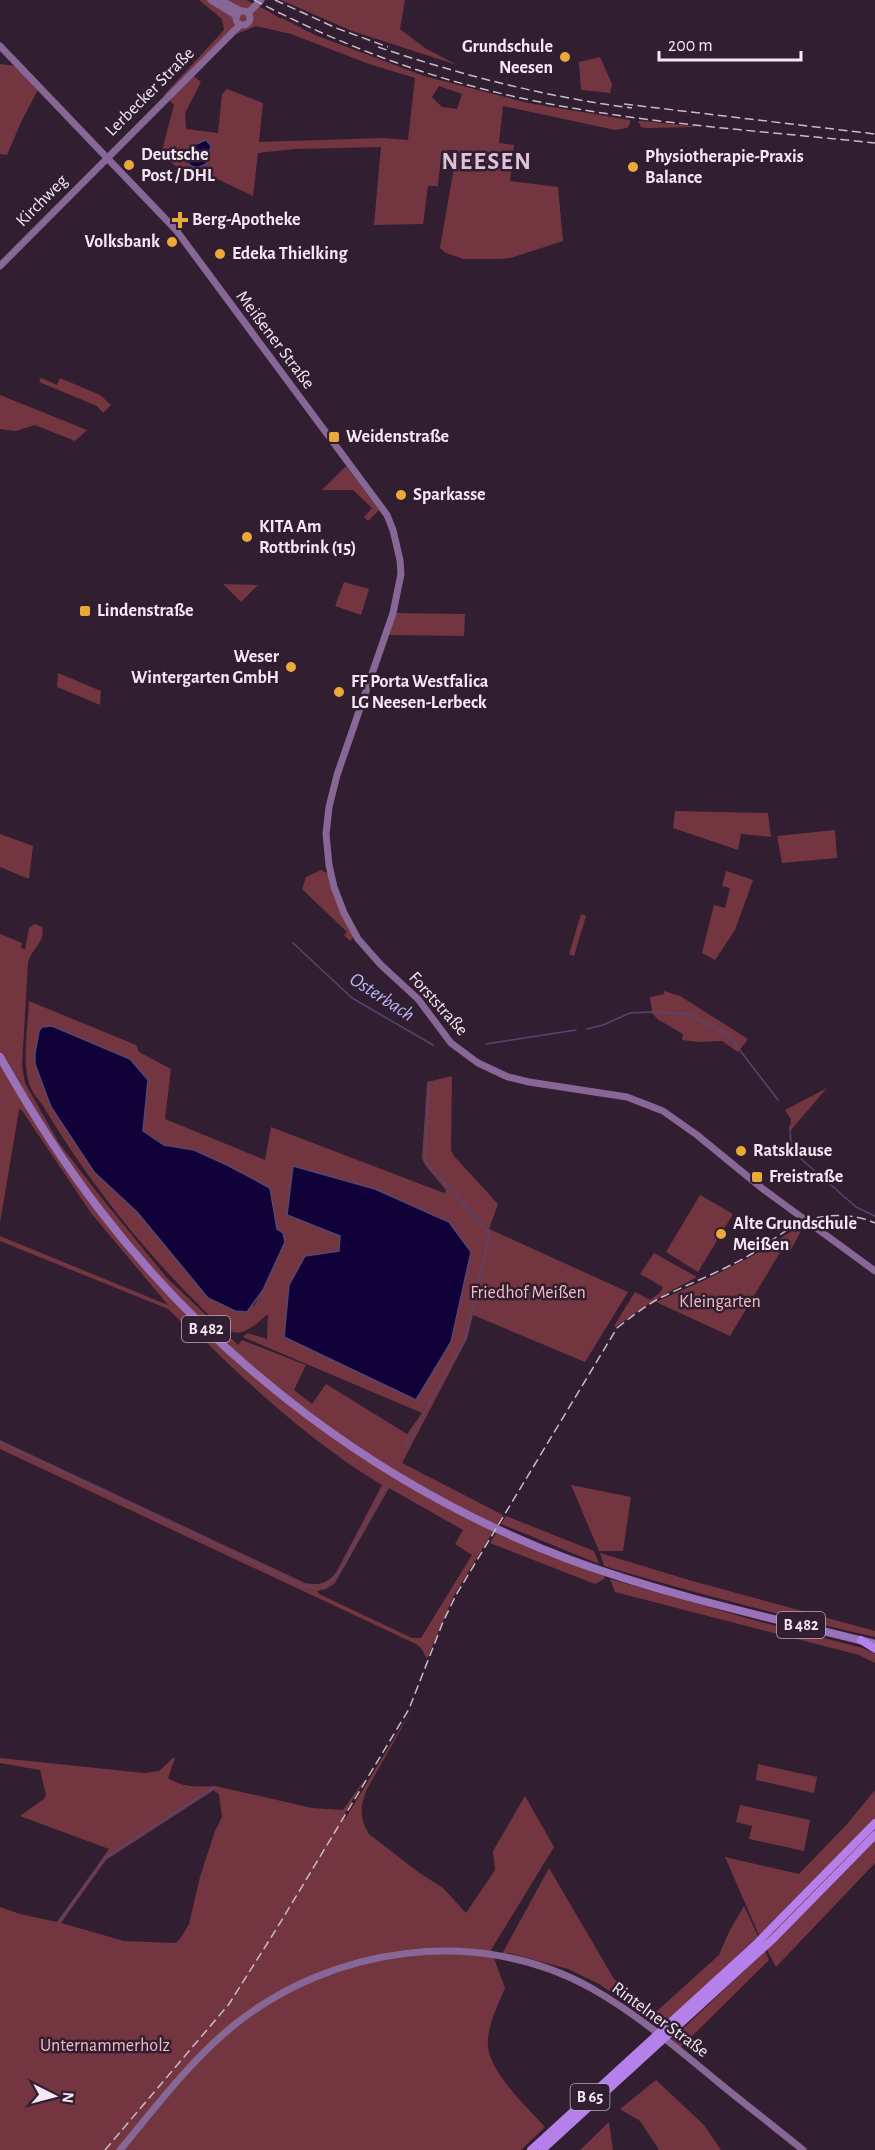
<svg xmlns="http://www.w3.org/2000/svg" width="875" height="2150" viewBox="0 0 875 2150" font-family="'Alegreya Sans',sans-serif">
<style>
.green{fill:#733640;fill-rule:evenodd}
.water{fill:#100139;stroke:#554671;stroke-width:1.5}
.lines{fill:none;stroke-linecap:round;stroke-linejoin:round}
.stream{stroke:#554671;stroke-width:1.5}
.secondary{stroke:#866795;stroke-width:7}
.primary{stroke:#9a72b9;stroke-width:8}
.highway{stroke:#b580e9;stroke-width:8}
.rail{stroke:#c9bbc8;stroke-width:1.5;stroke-dasharray:9 4.5;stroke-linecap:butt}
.poi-dot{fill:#eba93a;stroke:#311e30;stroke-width:2}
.labels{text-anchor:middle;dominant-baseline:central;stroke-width:5;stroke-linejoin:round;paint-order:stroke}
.shield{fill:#311e30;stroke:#baabb9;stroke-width:1.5}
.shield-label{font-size:16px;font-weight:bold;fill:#f5e8f4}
.poi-label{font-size:18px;font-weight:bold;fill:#f5e8f4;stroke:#311e30;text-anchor:start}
.street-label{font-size:18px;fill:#f5e8f4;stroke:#311e30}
.park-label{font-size:18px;fill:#f3bdc3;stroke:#311e30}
.water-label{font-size:20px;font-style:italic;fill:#b9b9fb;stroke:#311e30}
.district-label{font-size:24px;font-weight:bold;letter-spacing:1.5px;fill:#dbc3da;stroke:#311e30}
</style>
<rect width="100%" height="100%" fill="#311e30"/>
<path class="green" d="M 199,0 L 246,0 L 268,11 L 281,19 L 282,18 L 315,35 L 424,76 L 528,103 L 630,120 L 630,124 L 627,128 L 615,130 L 503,106 L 499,143 L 514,145 L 510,181 L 558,187 L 563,241 L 511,258 L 501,259 L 464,259 L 446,253 L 440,248 L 457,150 L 447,150 L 441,156 L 438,186 L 428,186 L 423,224 L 374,225 L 381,147 L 295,149 L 258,153 L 253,196 L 209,175 L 177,167 L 161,154 L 174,105 L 164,95 L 224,30 L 222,19 ZM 256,26 L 291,34 L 369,64 L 415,78 L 408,140 L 383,138 L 259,142 L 263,103 L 227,89 L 222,94 L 218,133 L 186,129 L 185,113 L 201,82 L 194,76 L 232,36 ZM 439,86 L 462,94 L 457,109 L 442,107 L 432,97 ZM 204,141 L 208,142 L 211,146 L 206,164 C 198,169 193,169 186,162 Z
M 281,0 L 405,0 L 400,29 L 425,48 L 457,65 L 352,31 Z
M 600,57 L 612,84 L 610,93 L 581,90 L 579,62 Z
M 0,64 L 17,66 L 39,88 L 22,120 L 7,155 L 0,154 Z
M 638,121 L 643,121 L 700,127 L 646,128 L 641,127 Z
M 41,378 L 57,385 L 60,378 L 100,395 L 111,405 L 103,413 L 97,406 L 39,382 Z
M 0,395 L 87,430 L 75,441 L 35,425 L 16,431 L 0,429 Z
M 346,466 L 379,510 L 368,521 L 364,517 L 372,508 L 353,490 L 322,490 Z
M 344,582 L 369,589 L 361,615 L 335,606 Z
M 223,584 L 258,585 L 241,602 Z
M 395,613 L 465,614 L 464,636 L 389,635 Z
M 58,673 L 101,691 L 100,705 L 57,687 Z
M 675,811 L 768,813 L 771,837 L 741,834 L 738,850 L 673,828 Z
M 835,830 L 837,858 L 782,863 L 777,836 Z
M 0,834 L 33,846 L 29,879 L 0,867 Z
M 321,870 L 327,873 L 354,936 L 350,941 L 344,935 L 347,932 L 302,889 L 306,877 Z
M 726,871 L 753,880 L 735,930 L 715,960 L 702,953 L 714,905 L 725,908 L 730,888 L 722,886 Z
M 581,914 L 586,916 L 574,956 L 569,954 Z
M 35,924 L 42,927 C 46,942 32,948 28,962 L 22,1066 L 25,1083 L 59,1143 L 100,1196 L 167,1278 L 238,1345 L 242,1340 L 306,1365 L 294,1390 L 312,1404 L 326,1384 L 407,1434 L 422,1413 L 243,1337 L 247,1333 L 267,1339 L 268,1314 C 258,1322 245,1336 233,1332 C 221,1329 203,1309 194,1300 C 136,1242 85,1176 43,1106 C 38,1099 31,1091 29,1083 C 22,1061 28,1025 29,1001 L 136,1045 L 139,1052 L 171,1069 L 165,1119 L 265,1160 L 271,1127 L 444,1193 L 446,1190 L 425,1165 L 422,1158 L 427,1082 L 452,1076 L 451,1150 L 454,1156 L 498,1204 L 489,1229 L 628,1292 L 585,1362 L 473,1315 L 467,1339 L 402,1463 L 503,1515 L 453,1597 L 427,1659 L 421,1648 L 416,1644 L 0,1449 L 0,1440 L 305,1583 C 320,1586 328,1583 337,1571 L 382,1485 C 318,1447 254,1390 201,1337 L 199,1339 L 168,1309 L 0,1241 L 0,1236 L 168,1305 L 91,1213 L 21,1109 L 19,1110 L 0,1223 L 0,934 L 22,943 L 21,947 L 25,950 L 29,928 ZM 148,1080 L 143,1130 L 164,1145 L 194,1150 L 227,1165 L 270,1188 L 277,1229 L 285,1242 L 263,1290 L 254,1306 L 137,1212 L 94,1172 L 51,1107 ZM 293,1166 L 375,1189 L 449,1222 L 289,1285 L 305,1256 L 339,1251 L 340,1236 L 287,1214 ZM 389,1488 L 463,1530 L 455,1544 L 472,1555 L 421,1638 L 412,1638 L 319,1594 L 317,1591 L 326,1589 L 335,1583 Z
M 664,991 L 680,996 L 748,1039 L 738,1052 L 722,1041 L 700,1042 L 682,1040 L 683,1034 L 659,1020 L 649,1011 L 652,1011 L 650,997 L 664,994 Z
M 827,1088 L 790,1131 L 791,1119 L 785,1110 Z
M 700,1195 L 733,1214 L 698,1272 L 666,1252 Z
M 806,1222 L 789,1253 L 782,1249 L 730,1336 L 656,1302 L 709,1278 L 754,1255 Z
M 654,1253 L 697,1277 C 668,1292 642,1307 616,1327 L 614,1326 L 635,1292 L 650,1300 L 660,1293 L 663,1287 L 640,1274 Z
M 571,1485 L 631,1497 L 623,1551 L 599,1551 Z
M 506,1516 L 594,1551 L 599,1564 L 501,1524 Z
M 496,1533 L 605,1576 L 604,1579 L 595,1584 L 490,1543 Z
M 600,1553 L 689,1580 L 875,1631 L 875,1637 C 784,1616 694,1593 604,1566 Z
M 610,1579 L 761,1622 L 863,1648 L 875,1654 L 875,1663 L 859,1655 L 615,1592 Z
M 414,1706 L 367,1789 C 360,1805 359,1818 369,1834 L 418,1872 L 443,1888 L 466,1913 L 495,1870 L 493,1851 L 525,1796 L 554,1847 L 491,1950 L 505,1988 C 498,2005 486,2028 488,2047 C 491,2074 527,2107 545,2127 L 521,2150 L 0,2150 L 0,1907 L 20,1914 L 57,1922 L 109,1849 L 20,1816 L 45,1798 L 46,1795 L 40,1770 L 0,1763 L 0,1758 L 144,1773 L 159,1771 L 173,1758 L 175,1758 L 168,1778 C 183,1788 201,1787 215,1786 L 312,1808 L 343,1810 L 365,1779 L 343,1817 L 345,1819 ZM 214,1790 L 219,1795 L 222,1817 L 215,1831 L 200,1877 L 189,1924 L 182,1936 L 176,1943 L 124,1941 L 61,1923 L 106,1860 Z
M 758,1764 L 817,1777 L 814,1793 L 756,1780 Z
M 875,1790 L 875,1863 L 776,1967 L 759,1935 L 725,1857 L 799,1874 L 848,1823 Z
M 740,1805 L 810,1820 L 804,1851 L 749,1839 L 752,1826 L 736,1822 Z
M 549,1868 L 614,1979 L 657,2011 L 719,1955 L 729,1932 L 744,1906 L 758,1936 L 662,2026 L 599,1984 L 568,1969 L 509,1953 L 502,1954 Z
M 765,1951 L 769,1960 L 681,2047 L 672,2039 Z
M 656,2080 L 704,2125 L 721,2150 L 659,2150 L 640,2121 L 620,2109 Z
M 609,2122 L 613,2150 L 580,2150 Z"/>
<path class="water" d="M 206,140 L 211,146 L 206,164 C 195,171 187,166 185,154 L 189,147 Z
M 52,1026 L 130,1059 L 148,1080 L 143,1131 L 164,1145 L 194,1150 L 227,1165 L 270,1188 L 277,1229 L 283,1233 L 285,1242 L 263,1290 L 247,1312 L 235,1311 L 208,1298 L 137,1212 L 94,1172 L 51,1107 L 35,1064 L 35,1053 L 39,1031 L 42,1027 Z
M 293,1166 L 375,1189 L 449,1222 L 471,1252 L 451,1342 L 416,1400 L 284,1337 L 289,1285 L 305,1256 L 339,1251 L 340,1236 L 287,1215 Z"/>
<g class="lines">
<path class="stream" d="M 293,943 L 352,998 L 433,1045
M 587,1029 L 603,1025 L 630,1013 L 652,1012 L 690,1014 L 729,1036 L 778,1100
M 486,1044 L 576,1030
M 790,1126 L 791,1150 L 856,1207 L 875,1216
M 0,1442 L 301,1585 L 316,1588
M 406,1446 L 465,1339 L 490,1233 L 428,1165 L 425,1160 L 429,1085
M 365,1525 L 385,1488
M 322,1587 C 343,1576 351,1550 362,1530
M 59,1921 L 105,1858 L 215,1787"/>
<path class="secondary" d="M 211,0 L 237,16
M 222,1 L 241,11
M236 18a7 7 0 1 1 14 0a7 7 0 1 1-14 0Z
M 248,13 L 261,0
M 0,46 L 176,230 L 376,500 L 387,515 L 393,530 L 400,560 L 401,574 L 393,613 L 337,775 L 329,807 L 326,834 L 329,865 L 334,887 L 344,913 L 358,939 L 381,965 L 418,999 L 451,1043 L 478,1063 L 508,1077 L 529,1082 L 627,1097 L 663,1111 L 697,1135 L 763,1189 L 875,1271
M 0,266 L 240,25
M 120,2150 C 155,2108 190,2061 233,2026 C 331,1946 478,1925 591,1988 C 637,2014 677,2048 718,2082 C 746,2105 775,2127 803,2150"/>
<path class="primary" d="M 0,1057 C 30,1110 62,1161 99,1209 C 219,1366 384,1489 568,1559 C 668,1596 772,1618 875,1644"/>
<path class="highway" d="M 861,1640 L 875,1649
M 531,2150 L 755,1945 L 875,1823
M 542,2150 L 774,1938 L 875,1835"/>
<path class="rail" d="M 254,0 C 327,38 403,69 483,89 C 611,122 744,129 875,143
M 275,0 L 336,28 L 388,47
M 378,47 C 461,75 546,97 632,108
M 624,104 L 875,134
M 105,2150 L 229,2004 L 277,1928 L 409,1709 L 443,1622 L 456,1595 L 617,1328 C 631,1317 644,1307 658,1299 C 690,1283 723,1271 753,1253 C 770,1243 790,1225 808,1220 C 829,1213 855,1214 875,1223"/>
</g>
<g class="poi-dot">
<circle cx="565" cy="57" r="6"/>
<circle cx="129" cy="165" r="6"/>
<circle cx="633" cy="167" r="6"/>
<path d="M177 211h6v6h6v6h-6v6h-6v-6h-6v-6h6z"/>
<circle cx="172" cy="242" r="6"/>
<circle cx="220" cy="254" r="6"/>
<rect x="328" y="431" width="12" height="12" rx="3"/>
<circle cx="401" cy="495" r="6"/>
<circle cx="247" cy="537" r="6"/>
<rect x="79" y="605" width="12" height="12" rx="3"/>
<circle cx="291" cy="667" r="6"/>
<circle cx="339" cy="692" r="6"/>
<circle cx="741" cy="1151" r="6"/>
<rect x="751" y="1171" width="12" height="12" rx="3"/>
<circle cx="721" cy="1234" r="6"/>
</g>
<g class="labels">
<g class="shield">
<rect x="182" y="1316" width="48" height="26" rx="4.5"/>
<rect x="777" y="1612" width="48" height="26" rx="4.5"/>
<rect x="570.5" y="2084" width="39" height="26" rx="4.5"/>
</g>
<g class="shield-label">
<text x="206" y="1329">B 482</text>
<text x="801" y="1625">B 482</text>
<text x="590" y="2097">B 65</text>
</g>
<g class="poi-label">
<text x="553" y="47" text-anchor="end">Grundschule<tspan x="553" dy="21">Neesen</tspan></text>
<text x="141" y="155">Deutsche<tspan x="141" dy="21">Post / DHL</tspan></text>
<text x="645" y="157">Physiotherapie-Praxis<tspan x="645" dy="21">Balance</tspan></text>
<text x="192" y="220">Berg-Apotheke</text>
<text x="160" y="242" text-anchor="end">Volksbank</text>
<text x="232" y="254">Edeka Thielking</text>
<text x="346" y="437">Weidenstraße</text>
<text x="413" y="495">Sparkasse</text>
<text x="259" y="527">KITA Am<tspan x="259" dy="21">Rottbrink (15)</tspan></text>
<text x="97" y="611">Lindenstraße</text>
<text x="279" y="657" text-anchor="end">Weser<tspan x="279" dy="21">Wintergarten GmbH</tspan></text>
<text x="351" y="682">FF Porta Westfalica<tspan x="351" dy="21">LG Neesen-Lerbeck</tspan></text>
<text x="753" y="1151">Ratsklause</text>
<text x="769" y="1177">Freistraße</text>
<text x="733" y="1224">Alte Grundschule<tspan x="733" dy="21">Meißen</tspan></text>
</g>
<g class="street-label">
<text transform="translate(150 92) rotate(-45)">Lerbecker Straße</text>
<text transform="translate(42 201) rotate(-45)">Kirchweg</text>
<text transform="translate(275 340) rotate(53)">Meißener Straße</text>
<text transform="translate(438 1004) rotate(48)">Forststraße</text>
<text transform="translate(660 2020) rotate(36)">Rintelner Straße</text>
</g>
<g class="park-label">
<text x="528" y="1293">Friedhof Meißen</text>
<text x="720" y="1302">Kleingarten</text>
<text x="105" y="2046">Unternammerholz</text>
</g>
<g class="water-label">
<text transform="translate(382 997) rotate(33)">Osterbach</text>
</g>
<g class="district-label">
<text x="487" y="162">NEESEN</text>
</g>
</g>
<g transform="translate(54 2096) rotate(96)" stroke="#311e30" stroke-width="4.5" paint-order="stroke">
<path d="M0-4.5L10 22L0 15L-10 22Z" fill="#f5e8f4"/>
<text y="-9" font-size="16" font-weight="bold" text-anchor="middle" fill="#f5e8f4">N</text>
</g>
<path d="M659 51v9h142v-9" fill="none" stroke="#f5e8f4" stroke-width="3"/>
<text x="668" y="51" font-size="18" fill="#f5e8f4" stroke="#311e30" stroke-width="4.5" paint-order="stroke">200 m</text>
</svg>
